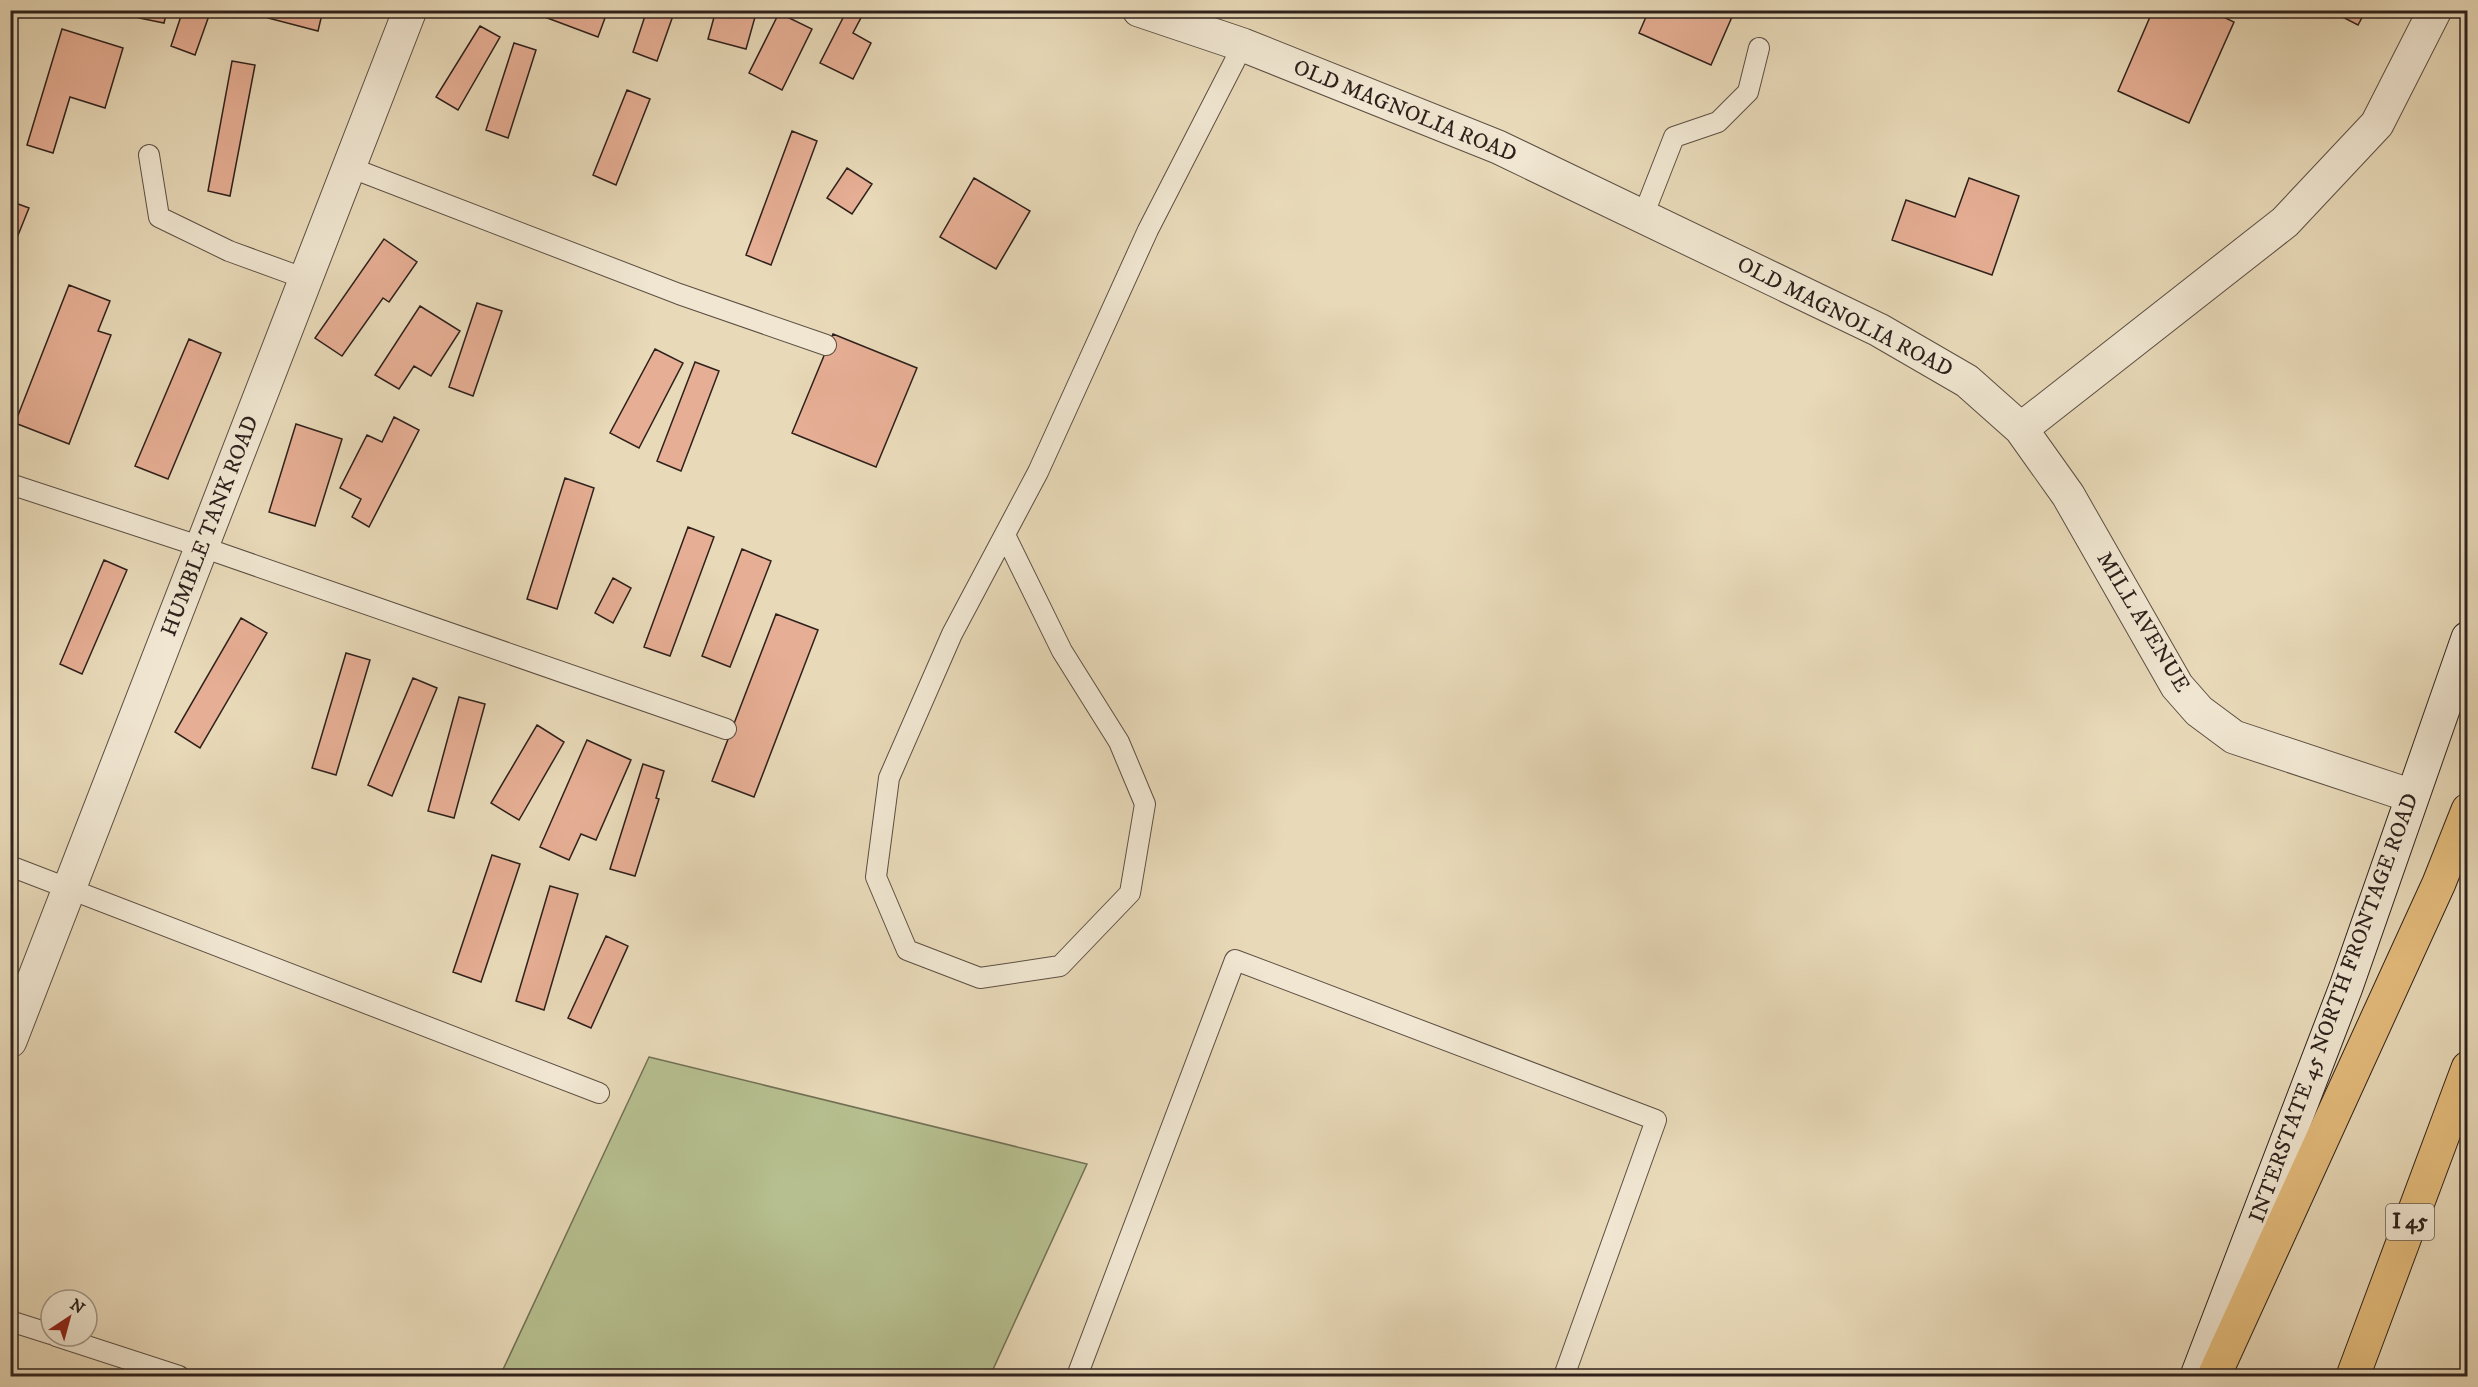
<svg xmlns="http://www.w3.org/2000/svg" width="2478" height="1387" viewBox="0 0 2478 1387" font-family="'IM FELL DW Pica',serif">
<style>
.green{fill:#b6bf8f;stroke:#727056;stroke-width:1.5}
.building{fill:#e6ae94;stroke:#2e211c;stroke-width:1.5}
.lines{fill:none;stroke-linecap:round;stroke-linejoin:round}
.service-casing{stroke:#5c4f43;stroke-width:22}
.minor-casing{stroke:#5c4f43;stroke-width:35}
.tertiary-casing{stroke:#5c4f43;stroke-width:35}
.secondary-casing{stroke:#2e211c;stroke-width:35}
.motorway-casing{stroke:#2e211c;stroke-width:35}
.service{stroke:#f0e6d1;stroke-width:20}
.minor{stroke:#f0e6d1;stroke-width:33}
.tertiary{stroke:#f0e6d1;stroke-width:33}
.secondary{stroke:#f0e6d1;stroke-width:33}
.motorway{stroke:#e4bc7c;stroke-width:33}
.labels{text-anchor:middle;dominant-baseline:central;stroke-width:5;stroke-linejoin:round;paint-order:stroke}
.shield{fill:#f0e6d1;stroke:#685c52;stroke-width:1.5}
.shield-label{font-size:21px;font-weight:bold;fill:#2e211c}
.street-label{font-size:22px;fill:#2e211c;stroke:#f0e6d1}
</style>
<rect width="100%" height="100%" fill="#e8d9b8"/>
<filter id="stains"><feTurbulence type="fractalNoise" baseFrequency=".00333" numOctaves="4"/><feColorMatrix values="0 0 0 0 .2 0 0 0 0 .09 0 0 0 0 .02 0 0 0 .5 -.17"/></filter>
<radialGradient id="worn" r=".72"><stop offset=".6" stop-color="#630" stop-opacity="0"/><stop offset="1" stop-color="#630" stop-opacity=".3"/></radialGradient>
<path class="green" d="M 649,1057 L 1087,1164 L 990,1376 L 500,1376 Z"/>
<path class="building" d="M 141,10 L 167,10 L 164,23 L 139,18 Z
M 183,10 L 211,10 L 195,55 L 171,46 Z
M 270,10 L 323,10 L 318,31 L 268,18 Z
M 526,10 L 586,10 L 605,18 L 598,37 Z
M 647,10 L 675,10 L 657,61 L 633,52 Z
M 716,10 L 757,10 L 746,49 L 708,39 Z
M 847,10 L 864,12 L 853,33 L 871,43 L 853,79 L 820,63 Z
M 1649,10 L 1735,10 L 1711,65 L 1639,33 Z
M 2153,10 L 2209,10 L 2234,22 L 2189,123 L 2118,91 Z
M 2329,10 L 2366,10 L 2358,25 Z
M 779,13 L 812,29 L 782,90 L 749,73 Z
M 480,26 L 500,37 L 458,110 L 436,97 Z
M 62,29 L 123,48 L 105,108 L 70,97 L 53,153 L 27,145 Z
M 514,43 L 536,50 L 508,138 L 486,130 Z
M 232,61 L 255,65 L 230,196 L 208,191 Z
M 627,90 L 650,99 L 616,185 L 593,175 Z
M 792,131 L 817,141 L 771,265 L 746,255 Z
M 847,168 L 872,184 L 852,214 L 827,198 Z
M 974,178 L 1030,211 L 996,269 L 940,237 Z
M 1969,178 L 2019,196 L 1992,275 L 1892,240 L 1906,200 L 1955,217 Z
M 10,201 L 29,208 L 10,255 Z
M 384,239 L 417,262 L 389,302 L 383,298 L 342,356 L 315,338 Z
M 69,285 L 110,301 L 98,331 L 111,335 L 69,444 L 15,423 Z
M 477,303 L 502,311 L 473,396 L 449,387 Z
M 420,306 L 460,331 L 431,376 L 414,366 L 399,389 L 375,375 Z
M 833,334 L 917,368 L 876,467 L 792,433 Z
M 189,339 L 221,353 L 168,479 L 135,466 Z
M 655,349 L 683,363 L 639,448 L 610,433 Z
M 695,362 L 719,371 L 681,471 L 657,461 Z
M 394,417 L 419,430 L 369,527 L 352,517 L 361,499 L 340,488 L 367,435 L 382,442 Z
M 296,424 L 342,439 L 315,526 L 269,512 Z
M 565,478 L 594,488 L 557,609 L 527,599 Z
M 688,527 L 714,537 L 670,656 L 644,647 Z
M 742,549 L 771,561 L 730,667 L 702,656 Z
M 104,560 L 127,570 L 82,674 L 60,664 Z
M 613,578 L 631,588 L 613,623 L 595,613 Z
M 776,614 L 818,630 L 754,797 L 712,781 Z
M 241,618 L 267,633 L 200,748 L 175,732 Z
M 346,653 L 370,660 L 336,775 L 312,768 Z
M 413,678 L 437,688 L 392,796 L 368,785 Z
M 459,697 L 485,704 L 454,818 L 428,811 Z
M 537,725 L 564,742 L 519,820 L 491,803 Z
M 587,740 L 631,760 L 596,840 L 581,834 L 569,860 L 540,847 Z
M 643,764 L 664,771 L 656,798 L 659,799 L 635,876 L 610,869 Z
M 492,855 L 520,864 L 481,982 L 453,972 Z
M 550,886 L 578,894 L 544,1010 L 516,1001 Z
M 606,936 L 628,946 L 591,1028 L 568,1018 Z"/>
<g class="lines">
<defs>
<path id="service" d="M 149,155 L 159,217 L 229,251 L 306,279
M 349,167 L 679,294 L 826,345
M 1643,216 L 1674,137 L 1718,122 L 1748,92 L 1759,48
M 10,484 L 202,547 L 726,729
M 1005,535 L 1062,651 L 1119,742 L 1145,804 L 1130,893 L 1060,966 L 980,978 L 907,950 L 876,877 L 889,778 L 952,634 L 1038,472 L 1148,230 L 1243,45
M 10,866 L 599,1093
M 10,1321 L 51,1334
M 56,1336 L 179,1376
M 1077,1376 L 1235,960 L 1656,1120 L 1564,1376"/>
<path id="minor" d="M 10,1041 L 410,10"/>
<path id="tertiary" d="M 1139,10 L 1243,45 L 1498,147 L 1879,330 L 1967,381 L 2021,429 L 2285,222 L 2377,124 L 2435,10
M 2021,429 L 2068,495 L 2177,686 L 2199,711 L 2234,737 L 2412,796"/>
<path id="secondary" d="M 2197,1376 L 2346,987 L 2468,638"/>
<path id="motorway" d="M 2214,1376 L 2439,883 L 2468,810
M 2353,1376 L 2468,1068"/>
</defs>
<use href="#service" class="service-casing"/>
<use href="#minor" class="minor-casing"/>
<use href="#tertiary" class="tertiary-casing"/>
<use href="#secondary" class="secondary-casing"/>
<use href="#motorway" class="motorway-casing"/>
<use href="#service" class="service"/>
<use href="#minor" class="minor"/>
<use href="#tertiary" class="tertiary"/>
<use href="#secondary" class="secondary"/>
<use href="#motorway" class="motorway"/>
</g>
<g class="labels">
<rect class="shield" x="2386" y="1204" width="48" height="36" rx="4.5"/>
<g class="shield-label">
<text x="2410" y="1222">I 45</text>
</g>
<g class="street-label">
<text transform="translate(1405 111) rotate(22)">OLD MAGNOLIA ROAD</text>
<text transform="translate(1845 317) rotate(27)">OLD MAGNOLIA ROAD</text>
<text transform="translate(210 526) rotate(-69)">HUMBLE TANK ROAD</text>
<text transform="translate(2143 622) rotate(59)">MILL AVENUE</text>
<text transform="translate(2334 1008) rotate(-70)">INTERSTATE 45 NORTH FRONTAGE ROAD</text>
</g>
</g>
<rect width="2478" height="1387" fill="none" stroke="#e8d9b8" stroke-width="36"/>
<rect x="12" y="12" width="2454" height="1363" fill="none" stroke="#2e211c" stroke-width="3"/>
<rect x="18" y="18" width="2442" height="1351" fill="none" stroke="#2e211c" stroke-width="1.5"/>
<g transform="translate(69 1318) rotate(36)"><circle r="28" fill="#f0e6d1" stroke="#a29789" stroke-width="1.5"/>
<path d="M0-4.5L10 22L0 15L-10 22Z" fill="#8f2418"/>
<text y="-9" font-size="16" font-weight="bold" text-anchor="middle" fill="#2e211c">N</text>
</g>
<rect width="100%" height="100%" filter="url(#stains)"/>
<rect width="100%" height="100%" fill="url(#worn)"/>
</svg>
